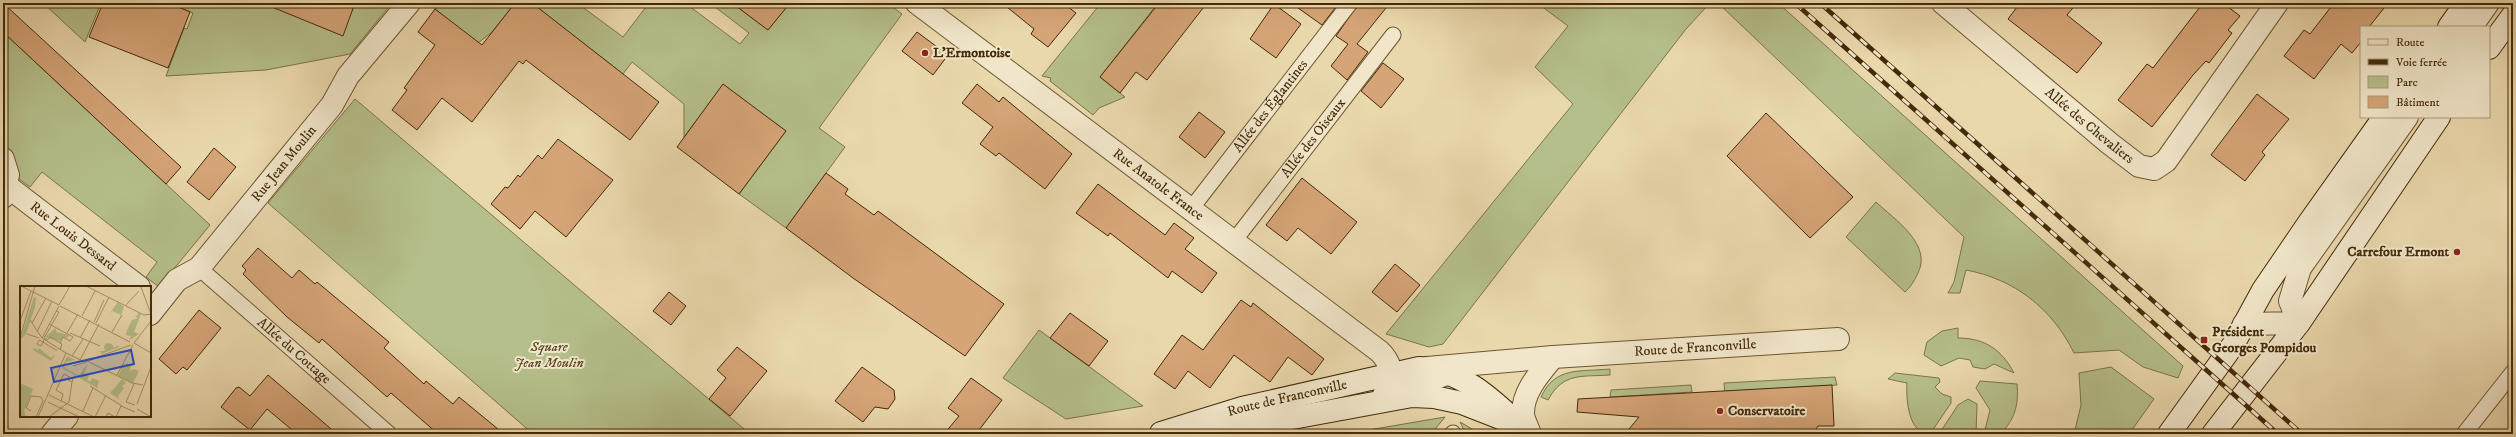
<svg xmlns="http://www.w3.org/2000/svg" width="2516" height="437" viewBox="0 0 2516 437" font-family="'IM FELL DW Pica',serif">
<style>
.green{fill:#b5bf8b;stroke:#7c744a}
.building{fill:#d5a477;stroke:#432a08}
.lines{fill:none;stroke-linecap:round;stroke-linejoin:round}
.service-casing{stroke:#6d5631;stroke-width:17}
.minor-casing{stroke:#6d5631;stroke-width:24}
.secondary-casing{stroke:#432a08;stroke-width:24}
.service{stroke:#f1e6ca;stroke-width:15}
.minor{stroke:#f1e6ca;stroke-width:22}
.secondary{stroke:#f1e6ca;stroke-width:22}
.rail-casing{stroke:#432a08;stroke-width:4.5}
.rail{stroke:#f1e6ca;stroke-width:3;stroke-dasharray:9;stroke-linecap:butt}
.poi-dot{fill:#8f2418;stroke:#f1e6ca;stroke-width:1.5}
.labels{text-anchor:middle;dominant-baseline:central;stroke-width:4;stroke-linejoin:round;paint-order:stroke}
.poi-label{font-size:14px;font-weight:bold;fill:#432a08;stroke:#f1e6ca;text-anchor:start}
.street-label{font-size:14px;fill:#432a08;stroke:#f1e6ca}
.park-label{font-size:14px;font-style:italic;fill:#5a4822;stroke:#f1e6ca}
.inset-road{fill:none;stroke:#a7926b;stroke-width:1}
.view{fill:#1d4ed8;fill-opacity:0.15;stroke:#1d4ed8;stroke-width:2}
.inset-edge{fill:none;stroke:#432a08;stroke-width:2}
</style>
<rect width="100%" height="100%" fill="#ead8ad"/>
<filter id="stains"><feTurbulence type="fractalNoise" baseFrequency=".005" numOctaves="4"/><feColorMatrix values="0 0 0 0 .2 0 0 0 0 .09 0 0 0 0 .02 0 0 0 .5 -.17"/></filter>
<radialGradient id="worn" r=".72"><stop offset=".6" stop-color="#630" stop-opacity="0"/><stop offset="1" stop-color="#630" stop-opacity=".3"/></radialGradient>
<path class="green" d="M 43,3 L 101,3 L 85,42 Z
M 169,3 L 392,3 L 350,54 L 266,70 L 166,76 L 184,28 L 187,29 L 193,13 Z
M 437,3 L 515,3 L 492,32 L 478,43 L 435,9 L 434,7 Z
M 532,3 L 577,3 L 623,37 L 649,3 L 685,3 L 740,44 L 749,33 L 710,3 L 732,3 L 768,30 L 790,3 L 887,3 L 902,14 L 819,128 L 845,147 L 786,228 L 739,194 L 786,131 L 723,85 L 684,137 L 684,104 L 632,62 L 623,74 Z
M 1101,3 L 1158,3 L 1100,77 L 1125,97 L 1099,108 L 1093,115 L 1050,81 L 1051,78 L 1042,76 Z
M 1537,3 L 1710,3 L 1686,29 L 1443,344 L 1429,347 L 1386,334 L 1573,104 L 1535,67 L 1568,26 Z
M 1718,3 L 1778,3 L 2183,366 L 2178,378 L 2143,367 L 2119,350 L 2074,353 C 2052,308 2014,279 1966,270 L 1960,293 L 1948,293 L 1954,282 L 1964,237 Z
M 3,32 L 210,225 L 159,287 L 146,277 L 157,262 L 42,172 L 30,187 L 15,176 L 8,152 L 3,145 Z
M 355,99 L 750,434 L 533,434 L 268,203 Z
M 1876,202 C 1895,220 1934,245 1917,275 C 1914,281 1910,288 1905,292 L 1846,237 Z
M 1958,328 L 1958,338 C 1985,338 2002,350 2014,373 L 1994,364 L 1985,369 L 1973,367 L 1970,360 L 1959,358 L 1941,366 L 1924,355 L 1927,342 L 1942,331 Z
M 1039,330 L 1143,406 L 1066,419 L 1003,378 Z
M 2111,367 L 2154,399 L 2129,434 L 2074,434 L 2081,405 L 2079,373 Z
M 1610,369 L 1610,375 C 1582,377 1563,372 1548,400 L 1541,397 C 1555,366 1580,372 1610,369 Z
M 1895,373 L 1939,378 L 1940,382 L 1935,387 L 1942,394 L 1951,397 L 1951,403 L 1930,434 C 1908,434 1906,399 1907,383 L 1888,379 Z
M 1835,377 L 1837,385 L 1732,391 L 1725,396 L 1724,383 Z
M 1980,381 L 2017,384 C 2019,404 2015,420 2000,434 L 1984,434 L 1990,410 L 1976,388 Z
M 1691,385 L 1692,392 L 1610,397 L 1611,390 Z
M 1968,399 L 1977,404 L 1976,434 L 1939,434 L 1958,405 Z
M 1445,417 L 1431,434 L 1345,434 Z
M 1460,422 L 1481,434 L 1461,434 L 1464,430 Z"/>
<path class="building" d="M 3,3 L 181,167 L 166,184 L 3,32 Z
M 103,3 L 169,3 L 190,12 L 168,68 L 89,37 Z
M 262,3 L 355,3 L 343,36 Z
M 515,3 L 532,3 L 659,102 L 630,140 L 526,60 L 523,64 L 519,61 L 472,122 L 442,98 L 417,130 L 392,110 L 407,90 L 404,88 L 435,45 L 418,32 L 435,9 L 482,45 Z
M 732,3 L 790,3 L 768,30 Z
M 1002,3 L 1063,3 L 1076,13 L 1048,47 L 1031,34 L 1034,29 Z
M 1159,3 L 1207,3 L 1147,80 L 1136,72 L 1120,93 L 1100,77 Z
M 1291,3 L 1339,3 L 1322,25 Z
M 1359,3 L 1390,3 L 1357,44 L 1368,52 L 1347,80 L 1331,66 L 1348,44 L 1336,36 Z
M 2020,3 L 2077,3 L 2067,15 L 2102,43 L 2077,73 L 2008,19 Z
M 2203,3 L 2223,3 L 2240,16 L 2228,30 L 2232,33 L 2209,63 L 2206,61 L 2193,75 L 2152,127 L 2118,100 L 2147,64 L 2153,68 Z
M 2334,3 L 2388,3 L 2369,27 L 2361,27 L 2361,42 L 2352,53 L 2341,44 L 2314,79 L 2284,56 L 2304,30 L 2310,34 Z
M 1274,4 L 1301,24 L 1276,58 L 1250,39 Z
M 917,32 L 948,55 L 933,75 L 902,51 Z
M 1383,63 L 1404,79 L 1381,108 L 1361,91 Z
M 723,84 L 786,131 L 739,194 L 677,147 Z
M 977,84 L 999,102 L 1003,97 L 1072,154 L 1045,189 L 999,153 L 996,156 L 980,144 L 993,127 L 962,103 Z
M 2257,94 L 2289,119 L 2262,152 L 2265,155 L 2245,181 L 2211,155 Z
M 1199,112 L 1225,132 L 1205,158 L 1179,137 Z
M 1766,113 L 1853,197 L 1810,238 L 1727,156 Z
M 558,139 L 613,180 L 566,237 L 535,211 L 520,229 L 491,204 L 505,187 L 508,188 L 518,175 L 520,177 L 538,155 L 542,159 Z
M 214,148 L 236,167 L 209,200 L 187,182 Z
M 826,173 L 848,189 L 845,194 L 874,215 L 878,211 L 1004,304 L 965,356 L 853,278 L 786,228 Z
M 1302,178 L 1357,222 L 1331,254 L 1298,228 L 1287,241 L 1266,225 Z
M 1098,184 L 1165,235 L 1174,223 L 1194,238 L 1185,249 L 1217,273 L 1202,293 L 1172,271 L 1168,278 L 1110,233 L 1108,236 L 1076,213 Z
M 258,248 L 292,278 L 299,270 L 315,284 L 317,282 L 389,342 L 384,348 L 424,384 L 426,381 L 453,404 L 459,397 L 504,434 L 438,434 L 391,393 L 387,397 L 322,339 L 319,343 L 287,317 L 243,274 L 246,270 L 242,266 Z
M 1395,264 L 1420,285 L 1397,312 L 1372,292 Z
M 669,292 L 686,306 L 671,325 L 653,311 Z
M 1241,300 L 1251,307 L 1253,303 L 1324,359 L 1312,375 L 1288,357 L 1270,382 L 1234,355 L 1210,388 L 1188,371 L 1175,389 L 1154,374 L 1182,335 L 1203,350 Z
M 199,310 L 221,328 L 187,370 L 183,367 L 176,374 L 159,359 Z
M 1070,313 L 1108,341 L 1089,366 L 1050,338 Z
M 737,347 L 767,371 L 730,416 L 709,399 L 726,378 L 717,370 Z
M 862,367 L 894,390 L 895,399 L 888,409 L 875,407 L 863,422 L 835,401 Z
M 268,375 L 337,434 L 297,434 L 267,409 L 250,430 L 221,407 L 236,388 L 239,387 L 250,396 Z
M 971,378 L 1002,400 L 976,434 L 944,434 L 959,416 L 948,408 Z
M 1832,385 L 1834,426 L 1818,426 L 1813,434 L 1625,434 L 1639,417 L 1577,412 L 1578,399 Z"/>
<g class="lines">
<defs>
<g id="service">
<path id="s1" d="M 1191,209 L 1350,3"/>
<path id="s2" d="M 1234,241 L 1393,35"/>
<path id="s3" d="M 199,268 L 389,434"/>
<path d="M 1452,434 L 1453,433"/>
<path d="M 2464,434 L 2513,372"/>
</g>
<g id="minor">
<path id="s4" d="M 917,3 L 1379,351 C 1389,360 1396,378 1390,389"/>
<path id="s5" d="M 1943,3 L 2109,143 L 2139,166 L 2154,169 L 2166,161 L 2277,3"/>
<path d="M 2471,27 L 2488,3"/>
<path d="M 3,159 L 8,175 L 3,197"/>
<path id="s6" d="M 7,186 L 139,287"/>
<path id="s7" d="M 150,314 L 177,280 L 199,268 L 332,105 L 348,76 L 409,3"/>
<path d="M 2244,324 L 2299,323 L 2290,301 L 2300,268 L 2407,117"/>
<path id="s8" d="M 1427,368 L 1553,357 L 1838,339"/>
<path d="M 1384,395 L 1390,389 L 1426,382 L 1451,372"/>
<path d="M 52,434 L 67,416"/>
<path d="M 1530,434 C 1528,428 1523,419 1523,413 C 1523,391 1540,373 1553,357"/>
</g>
<g id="secondary">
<path d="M 2449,27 L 2466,3"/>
<path d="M 2489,48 L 2513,15"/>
<path d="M 1212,427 L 1287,419 L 1412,396 L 1434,397 L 1462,403 L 1503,419"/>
<path id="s9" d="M 1161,433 L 1242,408 L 1419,368 C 1464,369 1498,405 1529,434"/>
<path d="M 2169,434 L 2233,345 L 2263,290 L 2308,224 L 2384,117"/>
<path d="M 2213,434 L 2299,323 L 2439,117"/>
</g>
</defs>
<use href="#service" class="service-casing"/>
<use href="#minor" class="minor-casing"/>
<use href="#secondary" class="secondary-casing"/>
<use href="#service" class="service"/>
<use href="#minor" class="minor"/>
<use href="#secondary" class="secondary"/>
<defs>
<path id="rail" d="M 1795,3 L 2278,434
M 1820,3 L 2302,434"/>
</defs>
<use href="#rail" class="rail-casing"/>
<use href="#rail" class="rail"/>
</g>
<g class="poi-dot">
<circle cx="925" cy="53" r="4"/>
<circle cx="2457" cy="252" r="4"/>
<rect x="2200" y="336" width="8" height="8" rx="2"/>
<circle cx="1720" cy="411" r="4"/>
</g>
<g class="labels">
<g class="poi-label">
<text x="933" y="53">L'Ermontoise</text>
<text x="2449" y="252" text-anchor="end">Carrefour Ermont</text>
<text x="2212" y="332">Président<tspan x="2212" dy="16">Georges Pompidou</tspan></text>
<text x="1728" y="411">Conservatoire</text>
</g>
<g class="street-label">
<text stroke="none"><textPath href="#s1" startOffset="130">Allée des Églantines</textPath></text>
<text stroke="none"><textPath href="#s5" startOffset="191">Allée des Chevaliers</textPath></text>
<text stroke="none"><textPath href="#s2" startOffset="130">Allée des Oiseaux</textPath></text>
<text stroke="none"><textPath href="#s7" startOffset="203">Rue Jean Moulin</textPath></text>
<text stroke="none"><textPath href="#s4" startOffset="302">Rue Anatole France</textPath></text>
<text stroke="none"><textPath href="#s6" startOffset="83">Rue Louis Dessard</textPath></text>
<text stroke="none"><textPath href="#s8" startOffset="269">Route de Franconville</textPath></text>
<text stroke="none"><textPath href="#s3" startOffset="126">Allée du Cottage</textPath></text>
<text stroke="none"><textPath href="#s9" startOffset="131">Route de Franconville</textPath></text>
</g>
<g class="park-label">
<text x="549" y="347">Square<tspan x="549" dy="16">Jean Moulin</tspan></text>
</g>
</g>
<g transform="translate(20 286)">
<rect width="131" height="131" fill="#ead8ad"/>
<path d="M 14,11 L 16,12 L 15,21 L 6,48 L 0,54 ZM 98,16 L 104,21 L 101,29 L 92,25 L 87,31 ZM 117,26 L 121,28 L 114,46 L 119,48 L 109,54 L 111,50 L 106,49 L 107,44 L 112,34 L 118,32 L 115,30 L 118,29 ZM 36,42 L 36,46 L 49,49 L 47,52 L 44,51 L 40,55 L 25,51 ZM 86,57 L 92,58 L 94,62 L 98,59 L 99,61 L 82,68 L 80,65 L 85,65 L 84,61 ZM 14,62 L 18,64 L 19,62 L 31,72 L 35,68 L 31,75 L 13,64 ZM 47,70 L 55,74 L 46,76 L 44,81 L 59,90 L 68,77 L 64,88 L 69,90 L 67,94 L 70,96 L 72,92 L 79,95 L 77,102 L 42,82 ZM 108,77 L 108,79 L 114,79 L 111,80 L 110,85 L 114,83 L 119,85 L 113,97 L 98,90 L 103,79 ZM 102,93 L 106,97 L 102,100 L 104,102 L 98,110 L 99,113 L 90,107 ZM 0,97 L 13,103 L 4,125 L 6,131 L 0,131 Z" fill="#b5bf8b"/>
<path class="inset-road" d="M 1,0 L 39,19M 66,0 L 124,29 L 131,28M 121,1 L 131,28M 39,19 L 50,0M 106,19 L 119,5M 39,20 L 22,52 L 46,67M 40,20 L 110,56M 62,30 L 75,5M 10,34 L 22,52M 0,35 L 11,5M 74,36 L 84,14M 12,37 L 26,12M 76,37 L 89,11M 29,38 L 53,51 L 50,55 L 43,51 L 40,57M 17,46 L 32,15M 92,46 L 102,29M 47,47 L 58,28M 50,47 L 80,60M 7,48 L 19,52M 0,52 L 15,0M 60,52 L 70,34M 24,54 L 21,60 L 17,58 L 19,54 L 23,56 L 29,60 L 36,64 L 37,64M 27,54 L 30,51 L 42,58 L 40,64M 28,54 L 24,52 L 39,26 L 36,25M 114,57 L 131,35M 114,57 L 131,67M 52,70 L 63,53M 72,73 L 111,59M 60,74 L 79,38M 67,75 L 112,97 L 123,99M 53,80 L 66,76M 97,89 L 113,59M 114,98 L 106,116 L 115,119M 70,100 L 102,120M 29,109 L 74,131M 41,115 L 43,108 L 36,104 L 44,88 L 53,93 L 52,96 L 46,93M 28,116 L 59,131M 117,118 L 131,81M 117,123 L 131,131M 11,125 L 6,122 L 11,110 L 21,111 L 23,115 L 16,131M 63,125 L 73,102M 18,131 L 46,67 L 65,76 L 74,73M 29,131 L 49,116 L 52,96M 75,131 L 86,109M 86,131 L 88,127 L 95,131M 96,131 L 101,120 L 115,126"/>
<path class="view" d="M 111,64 L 114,78 L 34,96 L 31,82 Z"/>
<rect width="131" height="131" class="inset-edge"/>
</g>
<rect width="2516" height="437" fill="none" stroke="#ead8ad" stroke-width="16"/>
<rect x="4" y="4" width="2508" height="429" fill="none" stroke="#432a08" stroke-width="2"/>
<rect x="8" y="8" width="2500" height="421" fill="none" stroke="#432a08"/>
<rect x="2360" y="26" width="130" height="92" fill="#f1e6ca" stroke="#ab9b7c"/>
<rect x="2368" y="39" width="20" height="6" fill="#f1e6ca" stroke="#ab9b7c"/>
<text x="2396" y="46" font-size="12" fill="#432a08">Route</text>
<rect x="2368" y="59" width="20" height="6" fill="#432a08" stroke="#ab9b7c"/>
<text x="2396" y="66" font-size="12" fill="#432a08">Voie ferrée</text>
<rect x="2368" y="76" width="20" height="12" fill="#b5bf8b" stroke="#ab9b7c"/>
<text x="2396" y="86" font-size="12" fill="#432a08">Parc</text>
<rect x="2368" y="96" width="20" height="12" fill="#d5a477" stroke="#ab9b7c"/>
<text x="2396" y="106" font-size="12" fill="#432a08">Bâtiment</text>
<rect width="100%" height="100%" filter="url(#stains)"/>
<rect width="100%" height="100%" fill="url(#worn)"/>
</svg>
